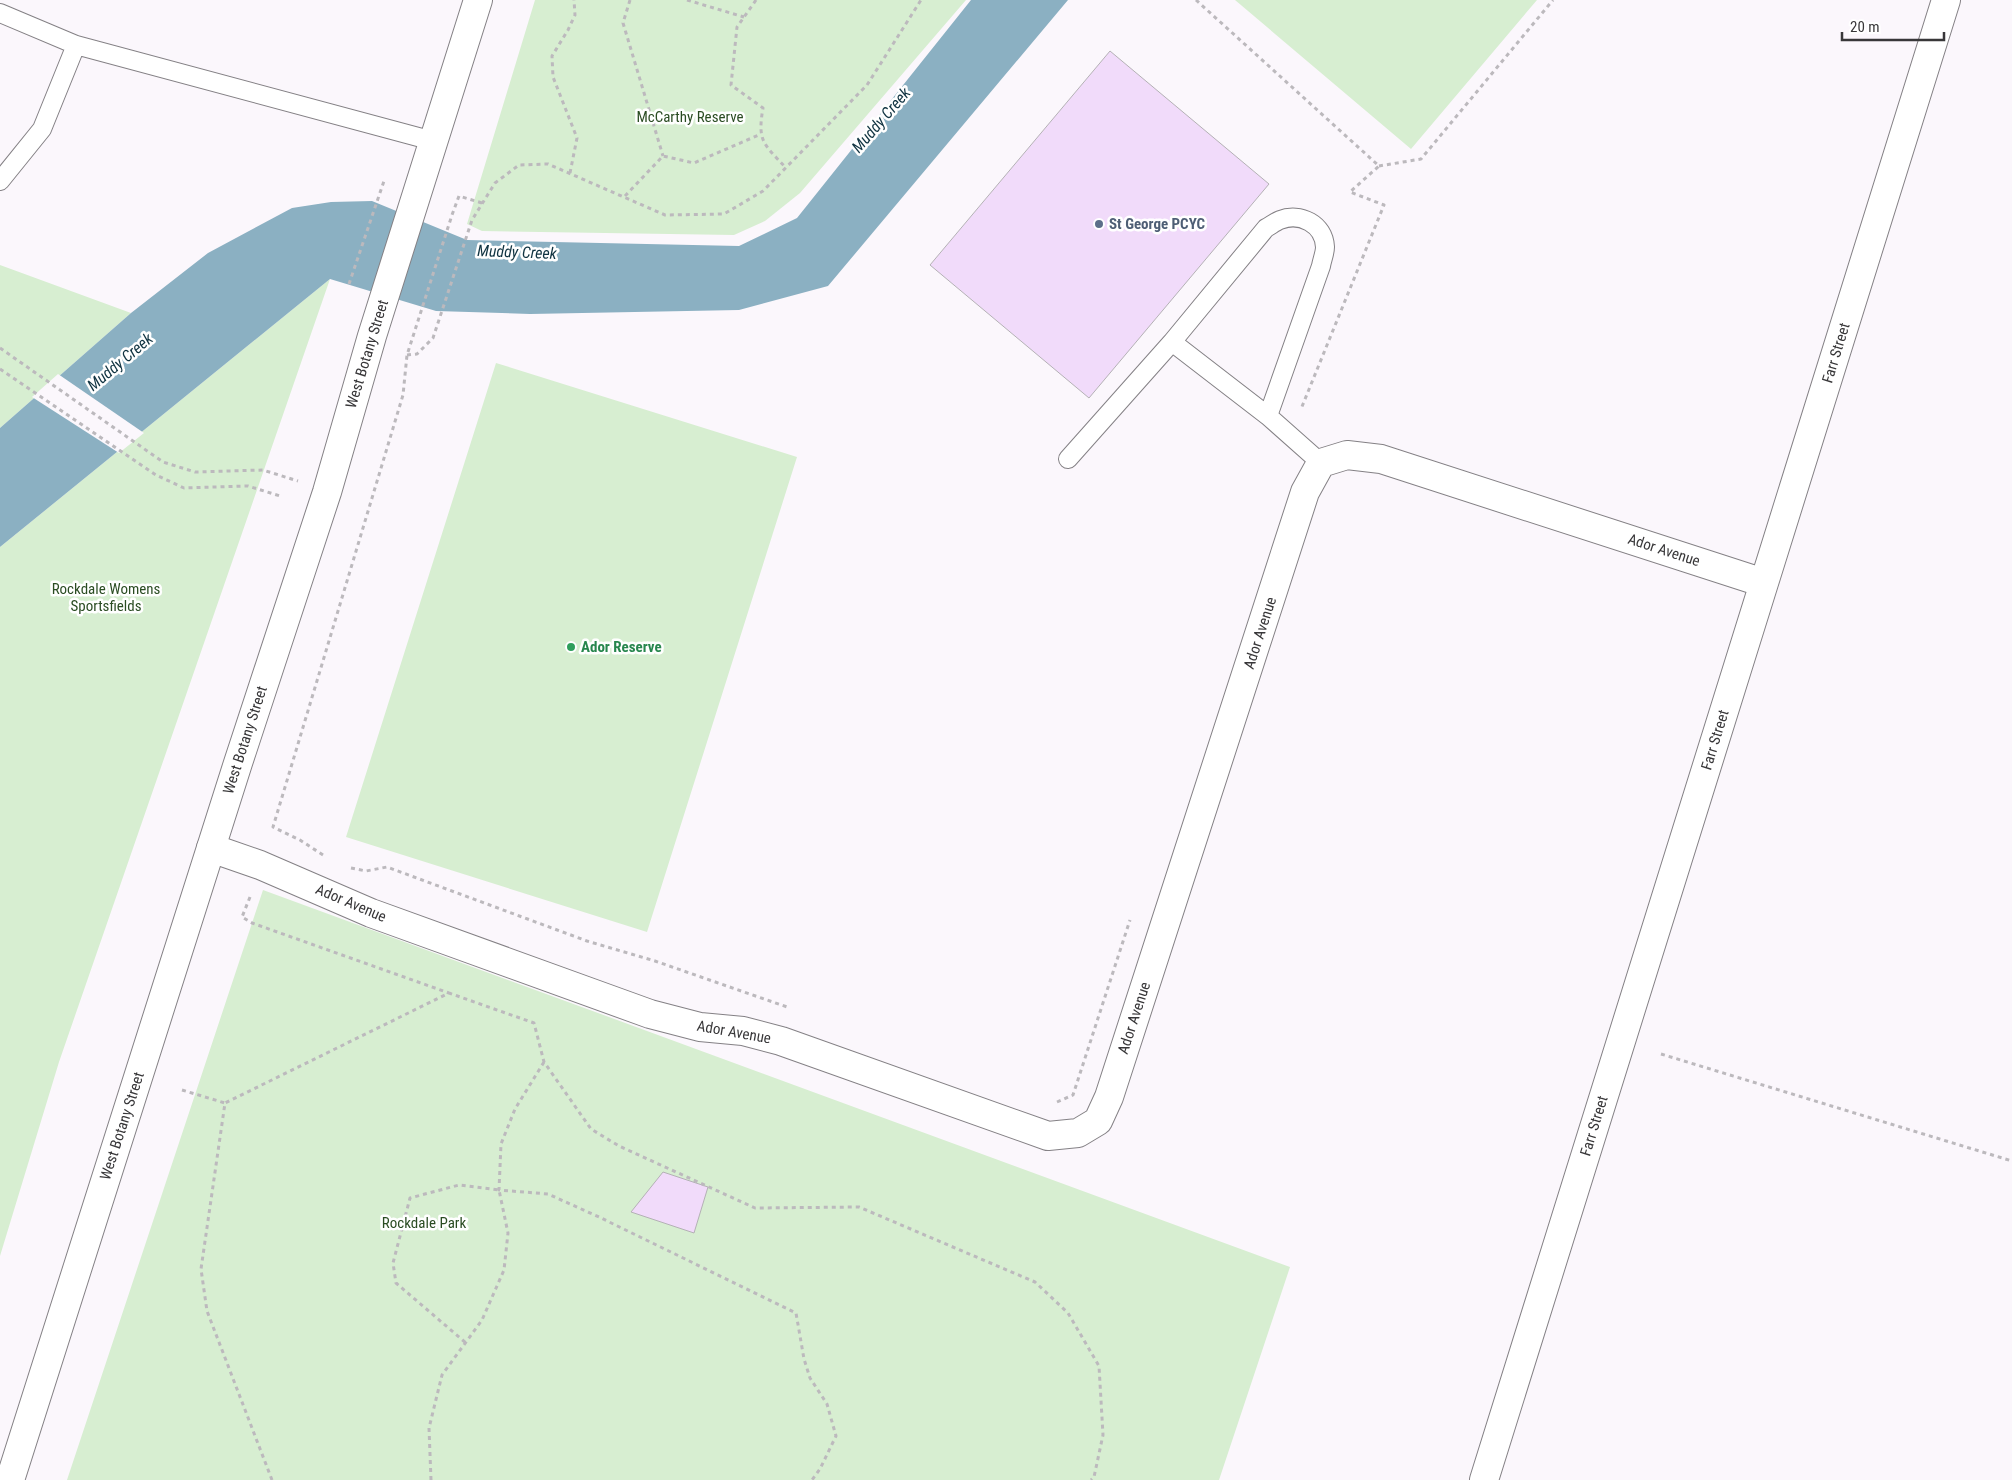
<svg xmlns="http://www.w3.org/2000/svg" width="2012" height="1480" viewBox="0 0 2012 1480" font-family="'Roboto Condensed',sans-serif">
<style>
.green{fill:#d7eed1}
.water{fill:#8bb0c2}
.pier{fill:#fbf7fc}
.building{fill:#f1dbfa;stroke:#b4b1b5}
.lines{fill:none;stroke-linecap:round;stroke-linejoin:round}
.service-casing{stroke:#848185;stroke-width:20}
.minor-casing{stroke:#848185;stroke-width:30}
.secondary-casing{stroke:#848185;stroke-width:30}
.path{stroke:#bcb9bd;stroke-width:3;stroke-dasharray:4 4;stroke-linecap:butt}
.service{stroke:#fff;stroke-width:18}
.minor{stroke:#fff;stroke-width:28}
.secondary{stroke:#fff;stroke-width:28}
.service-dot{fill:#5c6f8a;stroke:#fff;stroke-width:2}
.leisure-dot{fill:#2e9e5b;stroke:#fff;stroke-width:2}
.labels{text-anchor:middle;dominant-baseline:central;stroke-width:5;stroke-linejoin:round;paint-order:stroke}
.park-label{font-size:15px;fill:#2a4c22;stroke:#fff}
.service-label{font-size:15px;font-weight:bold;fill:#4e5e75;stroke:#fff;text-anchor:start}
.street-label{font-size:15px;fill:#383739;stroke:#fff}
.leisure-label{font-size:15px;font-weight:bold;fill:#27864d;stroke:#fff;text-anchor:start}
.water-label{font-size:16px;font-style:italic;fill:#103341;stroke:#fff}
</style>
<rect width="100%" height="100%" fill="#fbf7fc"/>
<path class="green" d="M 535,0 L 966,0 L 800,193 L 765,221 L 734,235 L 482,231 L 467,224 Z
M 1235,0 L 1537,0 L 1411,149 Z
M 0,265 L 131,313 L 0,428 Z
M 330,279 L 59,1062 L 0,1256 L 0,547 Z
M 496,363 L 797,457 L 647,932 L 346,837 Z
M 263,890 L 1290,1267 L 1219,1480 L 67,1480 Z"/>
<path class="water" d="M 971,0 L 1068,0 L 828,286 L 739,310 L 530,314 L 436,311 L 330,279 L 0,547 L 0,428 L 131,313 L 208,253 L 292,208 L 331,202 L 372,201 L 467,240 L 739,246 L 797,218 Z"/>
<path class="pier" d="M 58,374 L 144,433 L 119,453 L 32,397 Z"/>
<path class="building" d="M 1110,51 L 1269,184 L 1089,398 L 930,265 Z
M 663,1172 L 708,1187 L 694,1233 L 631,1212 Z"/>
<g class="lines">
<defs>
<path id="service" d="M 0,13 L 76,45 L 433,141
M 0,181 L 42,129 L 76,45
M 1172,342 L 1268,416 L 1321,463
M 1068,459 L 1172,342 L 1266,228 C 1270,226 1275,222 1280,220 C 1300,212 1324,224 1325,247 C 1325,253 1322,260 1321,266 L 1268,416"/>
<path id="minor" d="M 211,848 L 260,865 L 371,913 L 650,1014 L 700,1027 L 743,1031 L 781,1041 L 1048,1136 L 1078,1133 L 1098,1121 L 1109,1097 L 1305,492 L 1321,463 L 1347,455 L 1381,459 L 1764,583
M 1484,1480 L 1946,0"/>
<path id="secondary" d="M 10,1480 L 238,763 L 327,492 L 372,336 L 478,0"/>
</defs>
<use href="#service" class="service-casing"/>
<use href="#minor" class="minor-casing"/>
<use href="#secondary" class="secondary-casing"/>
<path class="path" d="M 630,0 L 623,23 L 663,156
M 687,0 L 744,17
M 756,0 L 737,27 L 731,85 L 763,108 C 757,142 764,144 786,168
M 1196,0 L 1379,166 L 1350,192 L 1384,205 L 1301,409
M 1379,166 L 1421,159 L 1553,0
M 570,173 L 577,138 L 553,77 L 552,56 L 568,30 L 575,15 L 574,0
M 625,196 L 663,156 L 694,163 L 761,134
M 349,284 L 384,181
M 0,348 L 163,462 L 195,472 L 263,470 L 298,481
M 407,355 L 417,354 L 433,338 L 472,220 L 495,183 L 519,165 L 548,164 L 665,215 L 724,214 L 763,191 L 867,85 L 921,0
M 0,369 L 156,475 L 184,488 L 248,486 L 280,496
M 323,855 L 300,840 L 273,827 L 403,395 L 407,355 L 452,215 L 459,196 L 482,203
M 351,868 L 366,871 L 387,867 L 587,941 L 655,961 L 790,1008
M 250,897 L 242,917 L 252,923 L 449,993
M 1661,1054 L 2012,1161
M 544,1062 L 515,1109 L 501,1144 L 499,1190 L 548,1194 L 599,1217 L 796,1313 L 804,1359 L 810,1378 L 827,1404 L 836,1436 L 820,1469 L 812,1480
M 182,1090 L 225,1103
M 1057,1102 L 1073,1095 L 1130,920
M 272,1480 L 207,1311 L 201,1269 L 225,1103 L 449,993 L 534,1023 L 544,1062 L 591,1129 L 619,1146 L 755,1208 L 859,1207 L 1035,1282 L 1068,1313 L 1099,1366 L 1103,1435 L 1094,1477 L 1091,1480
M 431,1480 L 429,1428 L 442,1375 L 482,1320 L 504,1270 L 508,1233 L 499,1190 L 459,1185 L 410,1198 L 393,1263 L 396,1283 L 466,1343"/>
<use href="#service" class="service"/>
<use href="#minor" class="minor"/>
<use href="#secondary" class="secondary"/>
</g>
<circle class="service-dot" cx="1099" cy="224" r="5"/>
<circle class="leisure-dot" cx="571" cy="647" r="5"/>
<g class="labels">
<g class="park-label">
<text x="690" y="117">McCarthy Reserve</text>
<text x="106" y="589">Rockdale Womens<tspan x="106" dy="17">Sportsfields</tspan></text>
<text x="424" y="1223">Rockdale Park</text>
</g>
<g class="service-label">
<text x="1109" y="224">St George PCYC</text>
</g>
<g class="street-label">
<text transform="translate(1836 353) rotate(-73)">Farr Street</text>
<text transform="translate(367 354) rotate(-73)">West Botany Street</text>
<text transform="translate(1664 550) rotate(18)">Ador Avenue</text>
<text transform="translate(1260 633) rotate(-72)">Ador Avenue</text>
<text transform="translate(245 740) rotate(-72)">West Botany Street</text>
<text transform="translate(1715 740) rotate(-73)">Farr Street</text>
<text transform="translate(351 903) rotate(23)">Ador Avenue</text>
<text transform="translate(1134 1018) rotate(-72)">Ador Avenue</text>
<text transform="translate(734 1032) rotate(10)">Ador Avenue</text>
<text transform="translate(122 1126) rotate(-72)">West Botany Street</text>
<text transform="translate(1594 1126) rotate(-73)">Farr Street</text>
</g>
<g class="leisure-label">
<text x="581" y="647">Ador Reserve</text>
</g>
<g class="water-label">
<text transform="translate(881 120) rotate(-49)">Muddy Creek</text>
<text transform="translate(517 252) rotate(2)">Muddy Creek</text>
<text transform="translate(120 362) rotate(-40)">Muddy Creek</text>
</g>
</g>
<path d="M1842 32v8h102v-8" fill="none" stroke="#383739" stroke-width="2.5"/>
<text x="1850" y="32" font-size="15" fill="#383739" stroke="#ffffff" stroke-width="4" paint-order="stroke">20 m</text>
</svg>
